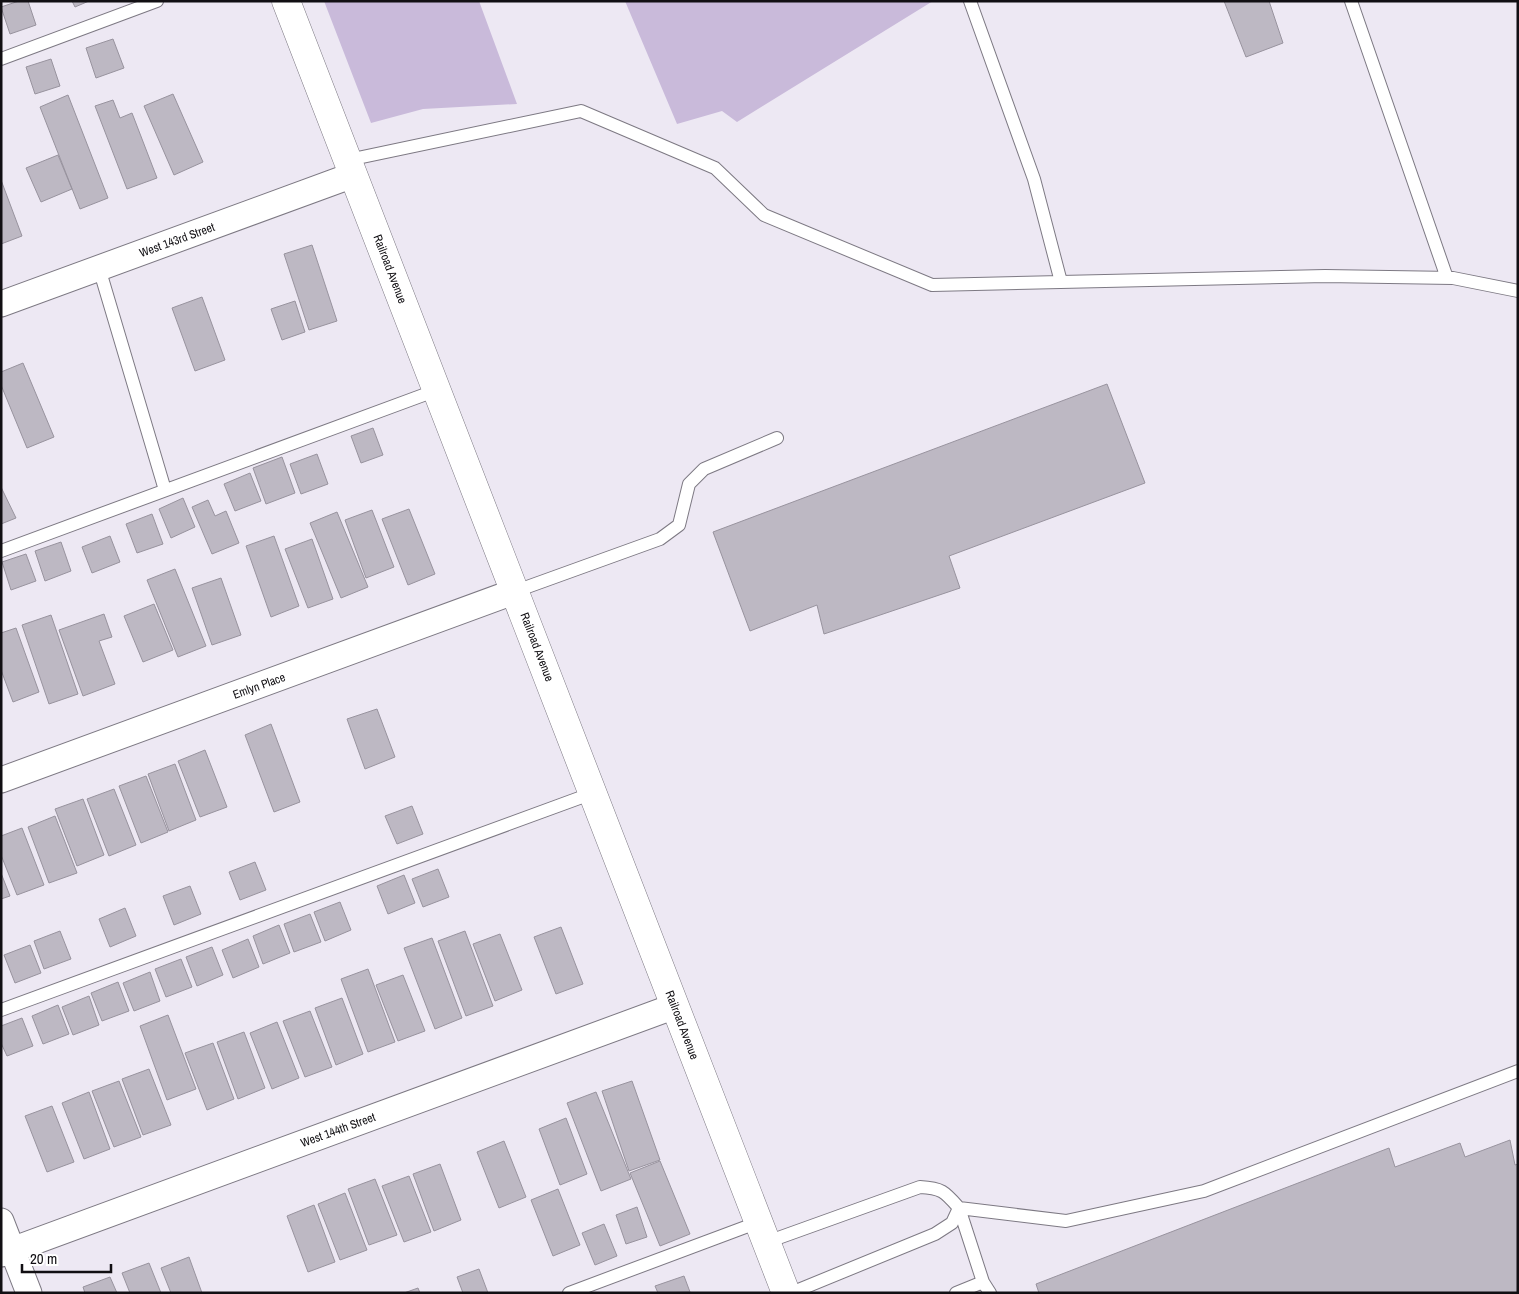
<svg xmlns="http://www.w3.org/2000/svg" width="1519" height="1294" viewBox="0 0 1519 1294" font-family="'Archivo Narrow',sans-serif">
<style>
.green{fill:#c9bada}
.building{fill:#bdb8c3;stroke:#98939e}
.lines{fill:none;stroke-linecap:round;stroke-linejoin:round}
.lane-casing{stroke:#7d7983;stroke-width:14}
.street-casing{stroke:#7d7983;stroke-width:27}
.secondary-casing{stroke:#7d7983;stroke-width:29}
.lane{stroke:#fff;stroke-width:12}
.street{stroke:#fff;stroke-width:25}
.secondary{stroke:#fff;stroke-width:28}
.labels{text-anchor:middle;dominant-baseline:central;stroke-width:4.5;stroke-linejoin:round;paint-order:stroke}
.street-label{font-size:12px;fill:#110f13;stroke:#fff}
</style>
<rect width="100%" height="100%" fill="#ede8f3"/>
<path class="green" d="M 324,1 L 479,1 L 517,104 L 423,109 L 371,123 Z
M 625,1 L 933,1 L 737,122 L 722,111 L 677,124 Z"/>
<path class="building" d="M 19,1 L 28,1 L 36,25 L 10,34 L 1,7 Z
M 72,1 L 89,1 L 75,7 Z
M 1224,1 L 1269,1 L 1283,43 L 1246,57 Z
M 113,39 L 124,68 L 96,78 L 86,48 Z
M 51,59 L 60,86 L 35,94 L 26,67 Z
M 173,94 L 203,162 L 174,175 L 144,106 Z
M 68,95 L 108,198 L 80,209 L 40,107 Z
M 113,100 L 120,118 L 132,113 L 157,178 L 127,189 L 95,106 Z
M 58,155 L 72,189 L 41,202 L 26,168 Z
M 1,180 L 22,236 L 1,244 Z
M 312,245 L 337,321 L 309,330 L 284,254 Z
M 202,297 L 225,360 L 195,371 L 172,308 Z
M 295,301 L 305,332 L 282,340 L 271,309 Z
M 23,363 L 54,437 L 27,448 L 1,385 L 1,372 Z
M 1107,384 L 1145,483 L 949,556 L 960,588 L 824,634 L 817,605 L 750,631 L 713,532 Z
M 373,428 L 383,455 L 361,463 L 351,436 Z
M 317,454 L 328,484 L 301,494 L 290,464 Z
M 282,457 L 295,493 L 266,504 L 253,468 Z
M 250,473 L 261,501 L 235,511 L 224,484 Z
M 1,487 L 16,518 L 1,524 Z
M 183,498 L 195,527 L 171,538 L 159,509 Z
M 208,500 L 215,516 L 226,511 L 239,543 L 212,554 L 192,507 Z
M 409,509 L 435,574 L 408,585 L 382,519 Z
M 372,510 L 394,567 L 366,578 L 345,520 Z
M 337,512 L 368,587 L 341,598 L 310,523 Z
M 152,514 L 163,544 L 137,553 L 126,524 Z
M 110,536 L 120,562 L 92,573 L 82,547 Z
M 274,536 L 299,606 L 271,617 L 246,546 Z
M 312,539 L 333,599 L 308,608 L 285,549 Z
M 61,542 L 71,571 L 45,581 L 35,551 Z
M 26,554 L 36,581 L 11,590 L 2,562 Z
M 175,569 L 206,646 L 178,657 L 147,580 Z
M 221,578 L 241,635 L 212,645 L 192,588 Z
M 154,604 L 173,650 L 143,662 L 124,616 Z
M 104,614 L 112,637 L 99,641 L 115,684 L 83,696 L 59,630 Z
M 51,615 L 78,694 L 49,704 L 22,625 Z
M 16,628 L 39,692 L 13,702 L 1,670 L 1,633 Z
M 377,709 L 395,757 L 365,769 L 347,719 Z
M 271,724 L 300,802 L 274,812 L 245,735 Z
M 205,750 L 227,807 L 200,817 L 178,761 Z
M 175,764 L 196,820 L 169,831 L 148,774 Z
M 146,776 L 168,832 L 141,843 L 119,786 Z
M 114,789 L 136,845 L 109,856 L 87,799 Z
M 83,799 L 104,855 L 77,866 L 55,809 Z
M 412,806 L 423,834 L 397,844 L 385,816 Z
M 55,816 L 77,873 L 49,883 L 28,827 Z
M 22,828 L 44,885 L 17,895 L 1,855 L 1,836 Z
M 255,862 L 266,890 L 240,900 L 229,872 Z
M 438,869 L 449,897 L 423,907 L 412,879 Z
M 1,873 L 10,896 L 1,899 Z
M 404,875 L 415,903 L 388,914 L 377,886 Z
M 190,886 L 201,914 L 174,925 L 163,896 Z
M 340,902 L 351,930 L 325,941 L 314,912 Z
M 125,908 L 136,936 L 110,947 L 99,919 Z
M 310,914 L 321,942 L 294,952 L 284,924 Z
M 279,925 L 290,953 L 263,964 L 253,936 Z
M 561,927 L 583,984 L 556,994 L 534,937 Z
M 60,931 L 71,959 L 44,969 L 34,941 Z
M 465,931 L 493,1006 L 466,1016 L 438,941 Z
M 500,934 L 522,990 L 495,1001 L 473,944 Z
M 432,938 L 462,1018 L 435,1029 L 404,948 Z
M 248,939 L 259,967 L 233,978 L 222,950 Z
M 30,945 L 41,973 L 15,983 L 4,955 Z
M 212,947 L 223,975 L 197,986 L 186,957 Z
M 181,959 L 192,987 L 166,997 L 155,969 Z
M 368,969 L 395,1042 L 368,1052 L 341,979 Z
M 150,972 L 160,1001 L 134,1011 L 123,983 Z
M 403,975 L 425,1031 L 398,1041 L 376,985 Z
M 118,982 L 129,1011 L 102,1021 L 91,993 Z
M 89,996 L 99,1025 L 73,1035 L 62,1007 Z
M 342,998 L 363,1054 L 336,1065 L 315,1008 Z
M 58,1005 L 69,1034 L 43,1044 L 32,1016 Z
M 310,1011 L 332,1067 L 305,1077 L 283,1021 Z
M 168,1015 L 196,1089 L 167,1100 L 140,1026 Z
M 22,1018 L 33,1046 L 7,1056 L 1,1043 L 1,1026 Z
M 277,1022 L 299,1078 L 272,1089 L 250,1033 Z
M 244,1032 L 265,1088 L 238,1099 L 217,1042 Z
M 213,1043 L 234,1099 L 207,1110 L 185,1053 Z
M 149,1069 L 171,1125 L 143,1135 L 122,1079 Z
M 119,1081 L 141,1137 L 114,1147 L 92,1091 Z
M 632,1081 L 660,1160 L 629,1171 L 602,1091 Z
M 89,1092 L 110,1149 L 84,1159 L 62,1103 Z
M 596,1092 L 631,1179 L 601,1191 L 567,1103 Z
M 52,1106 L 74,1162 L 47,1172 L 25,1116 Z
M 566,1118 L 587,1174 L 560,1185 L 539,1129 Z
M 1510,1140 L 1515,1165 L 1518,1164 L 1518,1293 L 1039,1293 L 1036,1284 L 1389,1148 L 1395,1167 L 1460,1143 L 1465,1157 Z
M 504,1141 L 526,1197 L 499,1208 L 477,1152 Z
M 660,1161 L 690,1234 L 660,1246 L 630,1173 Z
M 440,1164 L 461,1220 L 434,1231 L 413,1174 Z
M 409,1176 L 431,1232 L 404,1242 L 382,1186 Z
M 375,1179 L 397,1235 L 369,1245 L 348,1189 Z
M 558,1189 L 580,1245 L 553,1256 L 531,1200 Z
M 345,1193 L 367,1250 L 340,1260 L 318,1204 Z
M 314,1205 L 335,1262 L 308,1272 L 287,1216 Z
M 637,1207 L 647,1237 L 626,1244 L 616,1215 Z
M 604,1224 L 617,1256 L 595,1265 L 582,1233 Z
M 189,1257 L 202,1293 L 171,1293 L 161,1268 Z
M 149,1263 L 161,1293 L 130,1293 L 122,1273 Z
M 479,1269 L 488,1293 L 463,1293 L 457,1277 Z
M 684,1276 L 690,1292 L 658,1293 L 655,1286 Z
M 110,1277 L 117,1293 L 85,1293 L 83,1287 Z
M 418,1288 L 420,1293 L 404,1293 Z"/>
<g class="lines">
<defs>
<path id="lane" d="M 970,1 L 1034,179 L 1061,282
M 1351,1 L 1447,278
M 1,59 L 157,1
M 348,160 L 581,111 L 715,168 L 764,215 L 932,285 L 1325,276 L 1453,278 L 1518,291
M 99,268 L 165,490
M 1,551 L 437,390
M 516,591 L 660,539 L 679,525 L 689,484 L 704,469 L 777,438
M 1,1010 L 593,793
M 767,1242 L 920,1187 C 942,1188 945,1192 959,1208 L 952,1223 L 935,1234 L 791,1293
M 569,1293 L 759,1222
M 956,1293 L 983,1282
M 990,1293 L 983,1282 L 959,1208 L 1066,1221 L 1204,1191 L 1518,1071"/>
<path id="street" d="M 1,304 L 353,175
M 1,780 L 516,591
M 1,1221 L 29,1293
M 1,1254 L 675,1006"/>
<path id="secondary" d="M 286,1 L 786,1293"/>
</defs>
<use href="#lane" class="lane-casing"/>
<use href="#street" class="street-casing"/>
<use href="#secondary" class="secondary-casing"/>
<use href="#lane" class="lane"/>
<use href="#street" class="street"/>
<use href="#secondary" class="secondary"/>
</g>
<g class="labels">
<g class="street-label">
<text transform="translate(177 240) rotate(-20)">West 143rd Street</text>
<text transform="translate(390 269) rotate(69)">Railroad Avenue</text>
<text transform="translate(537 647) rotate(69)">Railroad Avenue</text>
<text transform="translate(259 686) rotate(-20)">Emlyn Place</text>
<text transform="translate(682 1025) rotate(69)">Railroad Avenue</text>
<text transform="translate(338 1130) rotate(-20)">West 144th Street</text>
</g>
</g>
<rect width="1519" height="1294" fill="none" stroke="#110f13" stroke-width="5"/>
<path d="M22 1264v8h89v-8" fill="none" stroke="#110f13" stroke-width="2.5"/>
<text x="30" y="1264" font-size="15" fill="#110f13" stroke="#ffffff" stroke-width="4" paint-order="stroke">20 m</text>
</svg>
